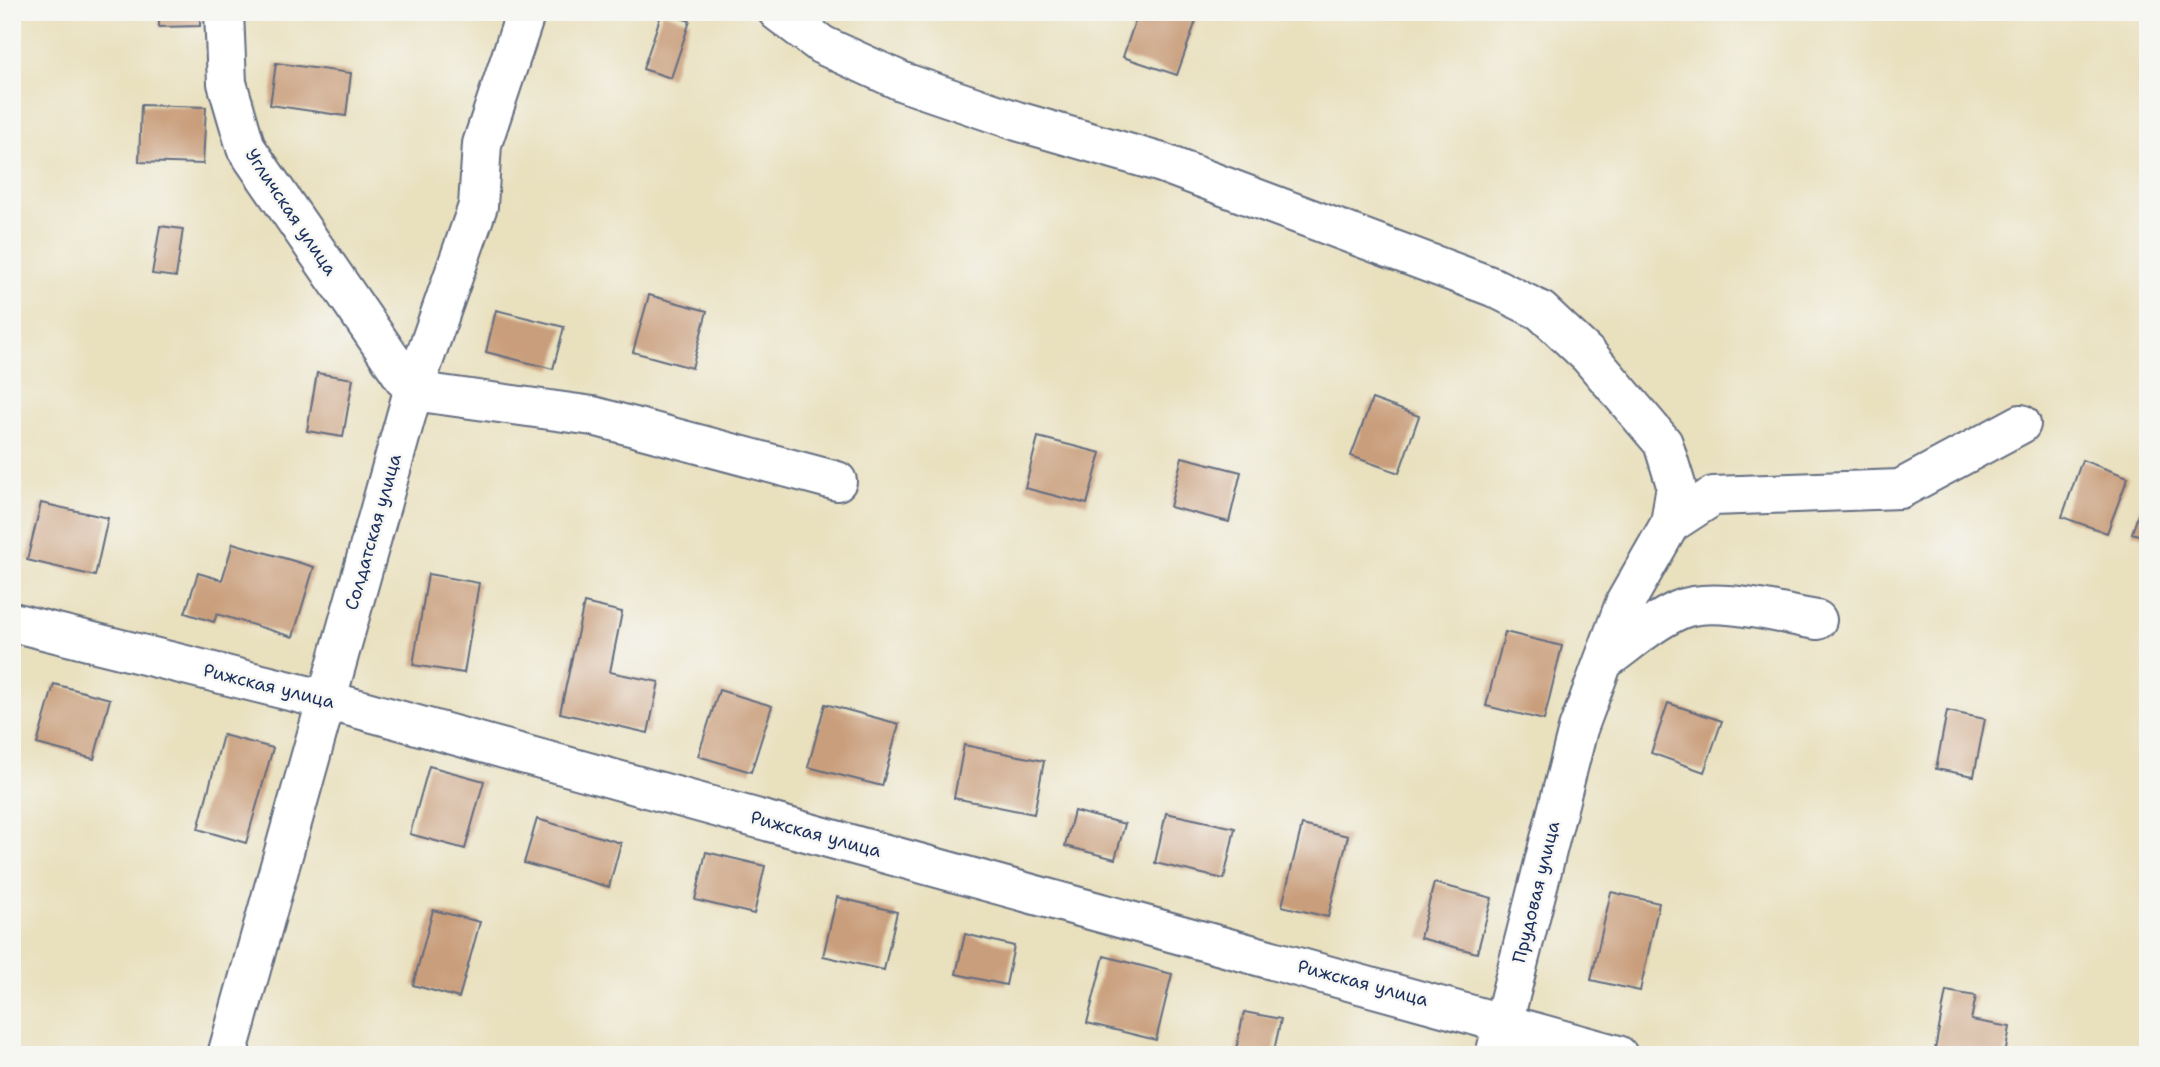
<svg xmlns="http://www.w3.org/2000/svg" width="2160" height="1067" viewBox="0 0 2160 1067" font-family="'Shantell Sans',sans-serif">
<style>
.building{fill:#c99e7b}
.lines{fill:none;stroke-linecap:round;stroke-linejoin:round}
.minor-casing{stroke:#636d80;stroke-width:42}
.minor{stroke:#fff;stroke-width:38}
.labels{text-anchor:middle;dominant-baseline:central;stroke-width:5;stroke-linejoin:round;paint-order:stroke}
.street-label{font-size:18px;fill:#1b2f5e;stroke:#f6f6f2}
</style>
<rect width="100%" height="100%" fill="#f6f6f2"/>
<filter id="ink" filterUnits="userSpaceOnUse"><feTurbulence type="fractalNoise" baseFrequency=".0143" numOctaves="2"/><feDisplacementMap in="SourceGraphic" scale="14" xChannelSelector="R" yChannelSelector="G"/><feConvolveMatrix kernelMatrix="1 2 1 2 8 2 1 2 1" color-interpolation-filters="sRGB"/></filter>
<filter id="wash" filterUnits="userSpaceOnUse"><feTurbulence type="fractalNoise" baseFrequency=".00686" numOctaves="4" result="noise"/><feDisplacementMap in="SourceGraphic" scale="28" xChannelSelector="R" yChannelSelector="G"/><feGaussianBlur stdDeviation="1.57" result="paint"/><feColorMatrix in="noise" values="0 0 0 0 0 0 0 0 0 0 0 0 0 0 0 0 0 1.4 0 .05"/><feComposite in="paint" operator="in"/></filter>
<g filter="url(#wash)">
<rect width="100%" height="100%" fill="#e9e0be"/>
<g id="blocks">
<path class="building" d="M 159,12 L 200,12 L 200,26 L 159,27 Z
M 662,12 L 690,21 L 671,78 L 643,69 Z
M 1138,12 L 1198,15 L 1177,75 L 1123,57 Z
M 276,63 L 351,73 L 346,116 L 270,105 Z
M 141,105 L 206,107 L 203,164 L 139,162 Z
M 160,226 L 183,229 L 176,277 L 152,274 Z
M 649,295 L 707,311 L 692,368 L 633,352 Z
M 496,310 L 564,327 L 553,369 L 486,352 Z
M 317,373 L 353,379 L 343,437 L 307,431 Z
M 1372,399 L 1419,416 L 1399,473 L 1351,456 Z
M 1038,437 L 1101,453 L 1087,504 L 1025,488 Z
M 1182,457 L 1241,472 L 1229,522 L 1170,507 Z
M 2082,460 L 2128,477 L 2107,533 L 2062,517 Z
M 2147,488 L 2148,488 L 2148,538 L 2132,533 Z
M 41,503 L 108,518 L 95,576 L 27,560 Z
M 233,543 L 314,567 L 293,637 L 217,614 L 214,622 L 185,613 L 198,573 L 222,580 Z
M 428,574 L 479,583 L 464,673 L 413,665 Z
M 584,603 L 622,612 L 610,672 L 659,682 L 648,733 L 560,713 Z
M 1505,632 L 1562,646 L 1544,720 L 1486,706 Z
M 54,684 L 110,699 L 94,759 L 37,744 Z
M 719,690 L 772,706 L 751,772 L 698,756 Z
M 1668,703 L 1722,721 L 1704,772 L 1651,753 Z
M 825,704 L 899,724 L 882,786 L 808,767 Z
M 1947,711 L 1985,719 L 1974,776 L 1936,769 Z
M 223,735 L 273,748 L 246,843 L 198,829 Z
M 964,745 L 1044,761 L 1034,814 L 954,798 Z
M 429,766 L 484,781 L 465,849 L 410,834 Z
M 1074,811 L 1125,824 L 1115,859 L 1065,846 Z
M 1166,813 L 1235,828 L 1224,879 L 1155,863 Z
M 537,819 L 621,843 L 609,887 L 524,863 Z
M 1302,825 L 1348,836 L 1328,917 L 1282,906 Z
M 706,852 L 765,866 L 754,914 L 695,900 Z
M 1434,883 L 1492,898 L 1477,953 L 1420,938 Z
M 1611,892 L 1659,903 L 1640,991 L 1591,980 Z
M 837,897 L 897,912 L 884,970 L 823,956 Z
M 433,910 L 480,922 L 459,998 L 413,985 Z
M 965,934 L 1014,946 L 1006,985 L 956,974 Z
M 1104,956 L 1172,974 L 1156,1040 L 1087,1023 Z
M 1946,991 L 1976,996 L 1971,1020 L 2010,1027 L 2005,1055 L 1934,1055 Z
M 1244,1012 L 1281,1019 L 1273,1055 L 1235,1054 Z
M 1405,1047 L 1433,1054 L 1433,1055 L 1403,1055 Z"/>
</g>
</g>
<g filter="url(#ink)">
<use href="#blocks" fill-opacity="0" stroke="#636d80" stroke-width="2"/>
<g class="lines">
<defs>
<path id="minor" d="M 224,12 L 227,83 L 246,148 L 413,391 L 593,416 L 837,481
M 778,12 L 822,45 L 903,82 L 1017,121 L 1162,163 L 1493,287 L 1541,311 L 1589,356 L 1663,443 L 1676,485 L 1670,524 L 1625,603 L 1578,729 L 1495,1055
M 1670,524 L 1713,496 L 1900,489 L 2021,424
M 12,622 L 326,700 L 1618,1055
M 1604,661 C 1628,644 1652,622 1679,610 C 1714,595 1780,614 1817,620
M 227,1055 L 413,391 L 478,206 L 482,144 L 526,12"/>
</defs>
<use href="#minor" class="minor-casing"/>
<use href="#minor" class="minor"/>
</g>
</g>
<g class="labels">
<g class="street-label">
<text transform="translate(291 212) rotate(56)">Угличская улица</text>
<text transform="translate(373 532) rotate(-74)">Солдатская улица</text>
<text transform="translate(269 686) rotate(14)">Рижская улица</text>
<text transform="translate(816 834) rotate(15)">Рижская улица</text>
<text transform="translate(1536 892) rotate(-76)">Прудовая улица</text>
<text transform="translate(1363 983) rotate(15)">Рижская улица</text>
</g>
</g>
<rect width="2160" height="1067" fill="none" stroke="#f6f6f2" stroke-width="42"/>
</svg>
